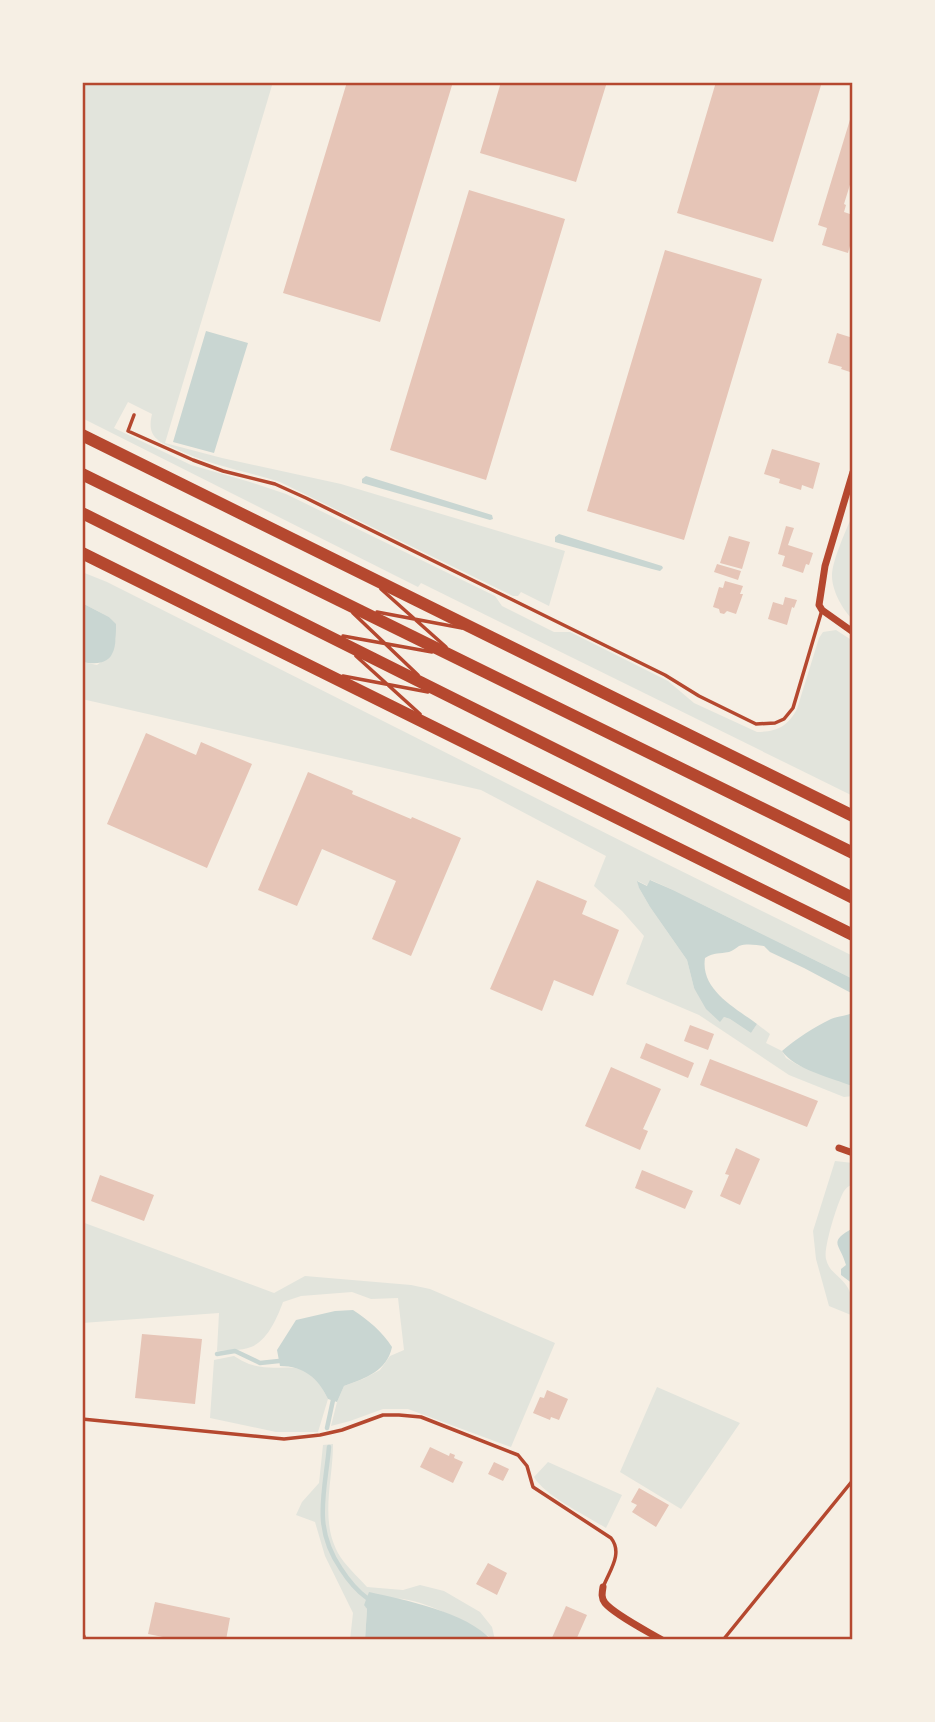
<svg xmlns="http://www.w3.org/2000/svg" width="935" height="1722" viewBox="0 0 935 1722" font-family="Karla,sans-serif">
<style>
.green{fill:#e2e4dc}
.water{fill:#c9d6d2}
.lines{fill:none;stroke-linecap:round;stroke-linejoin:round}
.stream{stroke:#c9d6d2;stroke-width:4.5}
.building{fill:#e6c5b7}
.service{stroke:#b5482f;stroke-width:3.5}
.minor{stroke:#b5482f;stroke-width:7}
.motorway{stroke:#b5482f;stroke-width:12}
.neatline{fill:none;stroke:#b5482f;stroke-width:2.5}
</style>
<rect width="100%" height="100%" fill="#f6efe4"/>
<path class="green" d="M 82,82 L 273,82 L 165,443 L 222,458 L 341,484 L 565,551 L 549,606 L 521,592 L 518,596 L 513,596 L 280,482 C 245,471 209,465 176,449 C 170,446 161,444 157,439 C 149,432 150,423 152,414 L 128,402 L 114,428 L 191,465 L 250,482 L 286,494 L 495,596 L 502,606 L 554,632 L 570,632 L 668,681 L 694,703 L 757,732 C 777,732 788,726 797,709 L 819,638 L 823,632 L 836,630 L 853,641 L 853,796 L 421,583 L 418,587 L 82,418 Z
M 853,513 L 853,620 C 843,610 832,591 832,576 C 832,560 847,529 853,513 Z
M 82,572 L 107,582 L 659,860 L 853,956 L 853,979 L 673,890 L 651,880 L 648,886 L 638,881 L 639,888 L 650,907 L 687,960 L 694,988 L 720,1021 L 724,1017 L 730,1019 L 751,1033 L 757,1024 L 770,1034 L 766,1043 L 782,1051 L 786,1058 L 798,1065 L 853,1085 L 853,1096 L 844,1097 L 789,1075 L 699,1015 L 626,984 L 644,936 L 622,911 L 594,886 L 606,856 L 481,790 L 82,699 L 82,662 L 97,665 L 112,654 L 116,638 L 115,624 L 109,617 L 82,603 Z
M 835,1161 L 853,1163 L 853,1184 C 849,1186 847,1187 844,1191 C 838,1201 823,1248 826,1259 C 829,1272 839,1275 846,1285 C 854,1296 853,1309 853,1322 L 851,1315 L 829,1306 L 816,1259 L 813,1231 Z
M 82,1222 L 274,1293 L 305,1276 L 411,1285 L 430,1289 L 555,1343 L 511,1447 L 408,1409 L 383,1409 L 350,1421 L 331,1426 L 337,1402 L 344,1386 L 363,1379 L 380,1370 L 390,1356 L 404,1350 L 398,1298 L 371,1299 L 352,1292 L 301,1296 L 283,1302 C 277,1318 268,1340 251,1347 C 241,1351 227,1350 217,1351 L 219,1313 L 82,1323 Z
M 234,1356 C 239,1359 244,1362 249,1364 C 285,1376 304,1350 328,1399 L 318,1432 L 276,1432 L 210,1418 L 214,1360 Z
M 657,1387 L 740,1423 L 681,1509 L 620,1472 Z
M 333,1444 C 333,1484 317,1527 344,1562 C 351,1571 360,1579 367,1587 L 403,1590 L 420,1585 L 444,1591 L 480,1612 L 492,1627 L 495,1640 L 491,1640 L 490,1637 C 465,1623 432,1603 403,1599 C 391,1598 376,1603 364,1604 L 367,1609 L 365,1640 L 350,1640 L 353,1613 L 325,1556 L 315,1522 L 296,1515 L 302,1502 L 319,1483 L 323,1445 Z
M 548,1462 L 622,1495 L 606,1528 C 587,1516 545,1496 534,1477 Z"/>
<path class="water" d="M 206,331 L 248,343 L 214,453 L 173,442 Z
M 366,476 L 492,515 L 493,519 L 490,520 L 362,483 L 362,479 Z
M 559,534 L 662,566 L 663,568 L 660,571 L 652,569 L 555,542 L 555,537 Z
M 82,603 L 109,617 L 116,624 C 116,651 115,668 82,662 Z
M 650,880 L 673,890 L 853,979 L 853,994 L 804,968 L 770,952 L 764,946 C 756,945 747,943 739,946 C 736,948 732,951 729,952 C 719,954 715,952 705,958 C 700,990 736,1008 757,1024 L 751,1033 L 730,1019 L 724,1017 L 720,1022 L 706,1009 L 694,988 L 687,960 L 650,907 L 639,888 L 637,881 L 647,886 Z
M 853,1013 L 852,1086 C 832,1078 794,1069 782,1051 C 796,1039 814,1027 831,1019 C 838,1016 846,1016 853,1013 Z
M 853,1228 L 853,1284 L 841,1275 L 841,1269 L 846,1265 C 840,1243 827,1243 853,1228 Z
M 353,1310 C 368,1320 382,1331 392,1347 C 387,1371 366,1378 344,1386 L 337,1402 L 328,1399 C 318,1378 304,1366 280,1366 L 277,1350 L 296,1320 L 335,1311 Z
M 369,1592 C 402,1599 469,1613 491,1640 L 365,1640 L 367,1609 L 364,1605 Z"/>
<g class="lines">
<path class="stream" d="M 217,1354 L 235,1351 L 260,1363 L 279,1361
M 327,1428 L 333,1400
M 329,1447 C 325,1493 312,1527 341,1569 C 348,1580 356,1590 367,1598"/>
</g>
<path class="building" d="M 347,82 L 453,82 L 380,322 L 283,293 Z
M 501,82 L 607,82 L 576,182 L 480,153 Z
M 716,82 L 822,82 L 773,242 L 677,213 Z
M 852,113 L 853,175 L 844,204 L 846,205 L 844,212 L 853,215 L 853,235 L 848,253 L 822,245 L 827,228 L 818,225 Z
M 469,190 L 565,219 L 486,480 L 390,450 Z
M 665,250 L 762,279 L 684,540 L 587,511 Z
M 837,333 L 853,338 L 853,373 L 841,369 L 842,367 L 828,363 Z
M 772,449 L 820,463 L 813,489 L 802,485 L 801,490 L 779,483 L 780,479 L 764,474 Z
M 786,526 L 794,528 L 788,545 L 813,553 L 809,565 L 806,564 L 803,573 L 782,566 L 785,556 L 778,554 Z
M 729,536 L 750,542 L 742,569 L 720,563 Z
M 717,564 L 741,571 L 738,580 L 714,572 Z
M 725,581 L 743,586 L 740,594 L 743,594 L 736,614 L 727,611 L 724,614 L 720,613 L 719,609 L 713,607 L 719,587 L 723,588 Z
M 785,597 L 797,600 L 794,608 L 792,607 L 787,625 L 768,619 L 773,602 L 783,605 Z
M 146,733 L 196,755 L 201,742 L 252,764 L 207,868 L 107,824 Z
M 308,772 L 353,791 L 352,794 L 411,819 L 412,817 L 461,838 L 411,956 L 372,939 L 396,881 L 322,849 L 297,906 L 258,890 Z
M 537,880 L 587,901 L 582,914 L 619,930 L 593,996 L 554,980 L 542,1011 L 490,989 Z
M 690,1025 L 714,1034 L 708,1050 L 684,1041 Z
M 646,1043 L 694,1063 L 688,1078 L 640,1058 Z
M 710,1059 L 818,1101 L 807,1127 L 700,1085 Z
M 611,1067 L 661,1089 L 643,1129 L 648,1131 L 640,1150 L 585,1126 Z
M 736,1148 L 760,1159 L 740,1205 L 720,1196 L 729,1175 L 725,1174 Z
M 642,1170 L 693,1191 L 685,1209 L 635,1188 Z
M 100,1175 L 154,1195 L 144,1221 L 91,1201 Z
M 142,1334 L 202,1339 L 195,1404 L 135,1398 Z
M 547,1390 L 568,1399 L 559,1420 L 551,1417 L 550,1420 L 533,1413 L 540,1397 L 544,1398 Z
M 430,1447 L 449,1456 L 450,1453 L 455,1455 L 454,1458 L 463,1462 L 453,1483 L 420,1467 Z
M 494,1462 L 509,1469 L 503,1481 L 488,1474 Z
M 639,1488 L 669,1505 L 656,1527 L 632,1512 L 637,1505 L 631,1502 Z
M 488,1563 L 507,1573 L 497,1595 L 476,1584 Z
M 155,1602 L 230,1618 L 226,1640 L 178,1640 L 148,1634 Z
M 566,1606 L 587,1615 L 576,1640 L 551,1640 Z"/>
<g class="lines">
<path class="service" d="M 134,415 L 128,431 L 193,460 L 223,471 L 275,484 L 306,498 L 665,675 L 699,696 L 756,724 L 775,723 L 784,719 L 793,708 L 822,610
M 381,589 L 446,647
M 377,612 L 462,628
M 353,613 L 418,675
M 343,636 L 432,652
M 356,656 L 420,714
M 343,676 L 428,692
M 82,1419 L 284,1439 L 320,1435 L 342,1430 L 383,1415 L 399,1415 L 421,1417 L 518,1455 L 527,1466 L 533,1487 L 611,1538 C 623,1553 610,1570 604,1585
M 723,1640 L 853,1480"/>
<path class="minor" d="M 853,472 L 825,566 L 819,605 L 822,610 L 853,632
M 839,1148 L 853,1153
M 603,1587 C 602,1593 601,1598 605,1603 C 615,1615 647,1631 662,1640
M 82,1636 L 83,1640"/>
<path class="motorway" d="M 82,435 L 853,816
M 82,474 L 853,853
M 82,513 C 340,640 595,771 853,898
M 82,553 L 853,935"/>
</g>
<rect width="935" height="1722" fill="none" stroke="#f6efe4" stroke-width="168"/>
<rect x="84" y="84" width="767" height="1554" class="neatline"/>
</svg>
